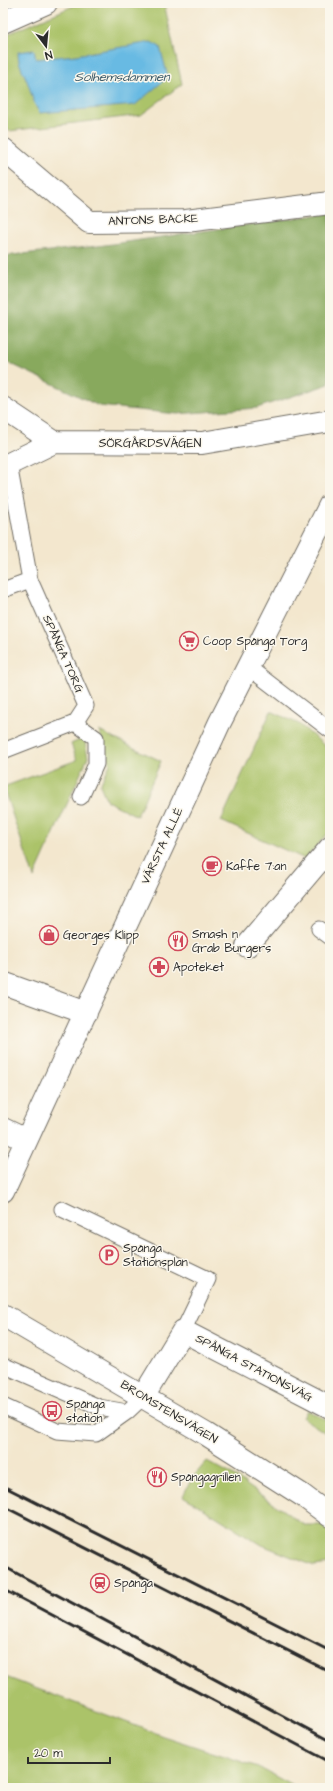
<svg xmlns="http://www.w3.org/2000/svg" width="333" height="1791" viewBox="0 0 333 1791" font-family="'Architects Daughter',sans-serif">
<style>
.green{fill:#abc369;stroke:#6b774a}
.forest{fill:#88a95d;stroke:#5a6a44}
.water{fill:#67bae3;stroke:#497287}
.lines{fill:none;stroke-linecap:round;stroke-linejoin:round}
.lane-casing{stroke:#716d64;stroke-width:17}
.street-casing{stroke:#716d64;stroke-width:24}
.secondary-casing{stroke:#716d64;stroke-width:24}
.lane{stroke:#fff;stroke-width:15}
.street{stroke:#fff;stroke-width:22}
.secondary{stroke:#fff;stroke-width:22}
.rail{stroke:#2b2b2b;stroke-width:3}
.labels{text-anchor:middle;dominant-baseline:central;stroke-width:3;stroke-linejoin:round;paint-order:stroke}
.street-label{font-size:12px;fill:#2b2b2b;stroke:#fbf7ec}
.poi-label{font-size:12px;fill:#2b2b2b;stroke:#fbf7ec;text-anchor:start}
.water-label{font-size:13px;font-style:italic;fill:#405d6b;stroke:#fbf7ec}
</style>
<rect width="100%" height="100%" fill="#fbf7ec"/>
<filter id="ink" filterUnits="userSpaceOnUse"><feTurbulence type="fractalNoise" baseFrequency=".025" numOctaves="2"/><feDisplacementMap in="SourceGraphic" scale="8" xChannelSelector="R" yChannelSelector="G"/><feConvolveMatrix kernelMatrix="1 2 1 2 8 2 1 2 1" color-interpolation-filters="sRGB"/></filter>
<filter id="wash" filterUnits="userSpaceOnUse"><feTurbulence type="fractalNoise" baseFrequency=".012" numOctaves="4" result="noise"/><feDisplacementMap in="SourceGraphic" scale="16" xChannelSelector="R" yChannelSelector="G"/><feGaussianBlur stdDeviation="0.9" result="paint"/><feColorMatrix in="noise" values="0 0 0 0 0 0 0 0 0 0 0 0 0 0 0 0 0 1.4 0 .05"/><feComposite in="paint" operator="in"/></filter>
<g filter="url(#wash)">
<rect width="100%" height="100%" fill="#f3e7ce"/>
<path class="green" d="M 80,3 L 164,3 L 182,84 L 141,115 L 9,131 L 3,124 L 3,36 Z
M 271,711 L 299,724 L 330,750 L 330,831 L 305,859 L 221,821 Z
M 99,731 L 161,761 L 137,816 L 107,801 L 100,785 L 110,764 Z
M 84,738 L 88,757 L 34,878 L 3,787 L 77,760 L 71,744 Z
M 307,1410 L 330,1422 L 330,1436 L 303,1418 Z
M 207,1461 L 231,1474 L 304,1525 L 322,1525 L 330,1532 L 330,1564 L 314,1566 L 262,1545 L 183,1496 L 192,1478 Z
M 3,1676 L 163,1736 L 258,1767 L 297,1788 L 3,1788 Z"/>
<path class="forest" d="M 330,213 L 329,384 L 257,408 L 177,414 L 99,406 L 3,360 L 3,256 L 98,246 Z"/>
<path class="water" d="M 151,42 L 160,47 L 168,77 L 135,105 L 40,113 C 32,103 32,93 27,81 C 23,70 18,65 18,52 L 34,50 L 36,59 L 76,55 Z"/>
</g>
<g filter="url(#ink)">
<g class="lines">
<defs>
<path id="lane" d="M 3,590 L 30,580
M 248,667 L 330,730
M 75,723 L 96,738 L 96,764 L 81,797
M 3,751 L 75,723 L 86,706 L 30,580 L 9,464
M 319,929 L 330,937
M 62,1209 L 208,1279 L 183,1331
M 3,1365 L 99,1407 L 127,1412
M 3,1406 L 57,1431 L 96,1434 L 127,1412 L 143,1397"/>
<path id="street" d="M 3,22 L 46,3
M 3,149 L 89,222 L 186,221 L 330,203
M 247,946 L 330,848
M 3,983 L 86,1013
M 3,1129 L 26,1140
M 3,1191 L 219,724 L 330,505
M 143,1397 L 183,1331 L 330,1407"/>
<path id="secondary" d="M 3,408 L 54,442 L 202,443 L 330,421
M 3,465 L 9,464 L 54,442
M 3,1315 L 206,1434 L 302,1495 L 330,1516"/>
</defs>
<use href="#lane" class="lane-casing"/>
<use href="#street" class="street-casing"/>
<use href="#secondary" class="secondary-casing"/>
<use href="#lane" class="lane"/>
<use href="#street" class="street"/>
<use href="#secondary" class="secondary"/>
<path class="rail" d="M 3,1486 L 330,1651
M 3,1506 L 330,1672
M 3,1566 L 330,1741
M 3,1589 L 330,1762"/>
</g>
</g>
<defs>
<symbol id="supermarket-ring" viewBox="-11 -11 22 22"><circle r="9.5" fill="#fbf7ec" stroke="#d1495b" stroke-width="1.5"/><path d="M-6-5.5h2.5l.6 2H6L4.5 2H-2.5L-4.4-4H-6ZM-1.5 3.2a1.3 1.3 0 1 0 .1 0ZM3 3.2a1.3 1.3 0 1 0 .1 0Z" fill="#d1495b"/></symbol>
<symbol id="cafe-ring" viewBox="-11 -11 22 22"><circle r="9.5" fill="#fbf7ec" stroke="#d1495b" stroke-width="1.5"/><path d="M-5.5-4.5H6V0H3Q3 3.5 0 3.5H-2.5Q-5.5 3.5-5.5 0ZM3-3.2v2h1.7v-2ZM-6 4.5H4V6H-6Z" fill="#d1495b"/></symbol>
<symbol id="shop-ring" viewBox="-11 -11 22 22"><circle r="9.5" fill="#fbf7ec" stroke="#d1495b" stroke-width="1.5"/><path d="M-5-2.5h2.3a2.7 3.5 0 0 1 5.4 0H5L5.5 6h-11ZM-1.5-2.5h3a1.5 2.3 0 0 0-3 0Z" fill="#d1495b"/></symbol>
<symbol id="restaurant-ring" viewBox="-11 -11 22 22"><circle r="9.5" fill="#fbf7ec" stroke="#d1495b" stroke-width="1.5"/><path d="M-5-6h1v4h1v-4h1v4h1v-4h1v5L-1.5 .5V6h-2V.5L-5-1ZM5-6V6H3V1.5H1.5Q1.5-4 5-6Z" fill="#d1495b"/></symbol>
<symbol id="pharmacy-ring" viewBox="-11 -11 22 22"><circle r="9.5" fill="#fbf7ec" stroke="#d1495b" stroke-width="1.5"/><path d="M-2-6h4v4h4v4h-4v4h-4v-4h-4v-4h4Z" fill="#d1495b"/></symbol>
<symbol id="parking-ring" viewBox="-11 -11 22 22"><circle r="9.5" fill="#fbf7ec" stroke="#d1495b" stroke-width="1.5"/><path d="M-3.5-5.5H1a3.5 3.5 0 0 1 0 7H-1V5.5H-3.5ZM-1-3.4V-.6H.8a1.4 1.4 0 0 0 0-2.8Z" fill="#d1495b"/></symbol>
<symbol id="bus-ring" viewBox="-11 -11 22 22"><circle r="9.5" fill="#fbf7ec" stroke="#d1495b" stroke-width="1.5"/><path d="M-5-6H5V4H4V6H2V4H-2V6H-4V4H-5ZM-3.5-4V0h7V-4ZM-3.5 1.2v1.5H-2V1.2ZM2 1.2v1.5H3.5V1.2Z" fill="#d1495b"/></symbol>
<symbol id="station-ring" viewBox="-11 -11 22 22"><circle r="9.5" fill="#fbf7ec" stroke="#d1495b" stroke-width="1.5"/><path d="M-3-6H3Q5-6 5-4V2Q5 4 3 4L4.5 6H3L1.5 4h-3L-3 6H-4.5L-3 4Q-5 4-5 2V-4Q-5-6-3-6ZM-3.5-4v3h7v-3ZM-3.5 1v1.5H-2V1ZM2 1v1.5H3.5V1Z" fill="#d1495b"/></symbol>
</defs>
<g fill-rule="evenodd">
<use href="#supermarket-ring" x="178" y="630" width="22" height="22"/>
<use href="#cafe-ring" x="201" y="855" width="22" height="22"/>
<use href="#shop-ring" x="38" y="924" width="22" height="22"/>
<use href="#restaurant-ring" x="167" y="930" width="22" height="22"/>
<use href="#pharmacy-ring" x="148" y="956" width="22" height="22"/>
<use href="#parking-ring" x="98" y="1244" width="22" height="22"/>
<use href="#bus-ring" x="41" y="1400" width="22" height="22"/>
<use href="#restaurant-ring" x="146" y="1466" width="22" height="22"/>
<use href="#station-ring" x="89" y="1572" width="22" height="22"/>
</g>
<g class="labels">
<g class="street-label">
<text transform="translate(153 220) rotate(-2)">ANTONS BACKE</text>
<text x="150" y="443">SÖRGÅRDSVÄGEN</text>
<text transform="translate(63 654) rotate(66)">SPÅNGA TORG</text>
<text transform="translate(162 846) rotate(-65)">VÄRSTA ALLÉ</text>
<text transform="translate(254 1368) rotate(28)">SPÅNGA STATIONSVÄG</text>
<text transform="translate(169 1412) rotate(31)">BROMSTENSVÄGEN</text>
</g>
<g class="poi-label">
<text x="203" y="641">Coop Spånga Torg</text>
<text x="226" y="866">Kaffe 7:an</text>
<text x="192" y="934">Smash n<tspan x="192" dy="14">Grab Burgers</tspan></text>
<text x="63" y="935">Georges Klipp</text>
<text x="173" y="967">Apoteket</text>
<text x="123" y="1248">Spånga<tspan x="123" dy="14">Stationsplan</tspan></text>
<text x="66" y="1404">Spånga<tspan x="66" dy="14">station</tspan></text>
<text x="171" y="1477">Spångagrillen</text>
<text x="114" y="1583">Spånga</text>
</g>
<g class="water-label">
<text x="122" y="77">Solhemsdammen</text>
</g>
</g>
<rect width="333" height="1791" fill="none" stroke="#fbf7ec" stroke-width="16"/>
<g transform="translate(46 46) rotate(164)" stroke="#fbf7ec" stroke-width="3" paint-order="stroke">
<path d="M0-3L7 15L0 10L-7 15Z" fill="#2b2b2b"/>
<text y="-6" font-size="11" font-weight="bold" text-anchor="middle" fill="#2b2b2b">N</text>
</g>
<path d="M28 1757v6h82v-6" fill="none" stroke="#2b2b2b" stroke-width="2"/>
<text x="34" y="1757" font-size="12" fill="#2b2b2b" stroke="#fbf7ec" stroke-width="3" paint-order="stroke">20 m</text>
</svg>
